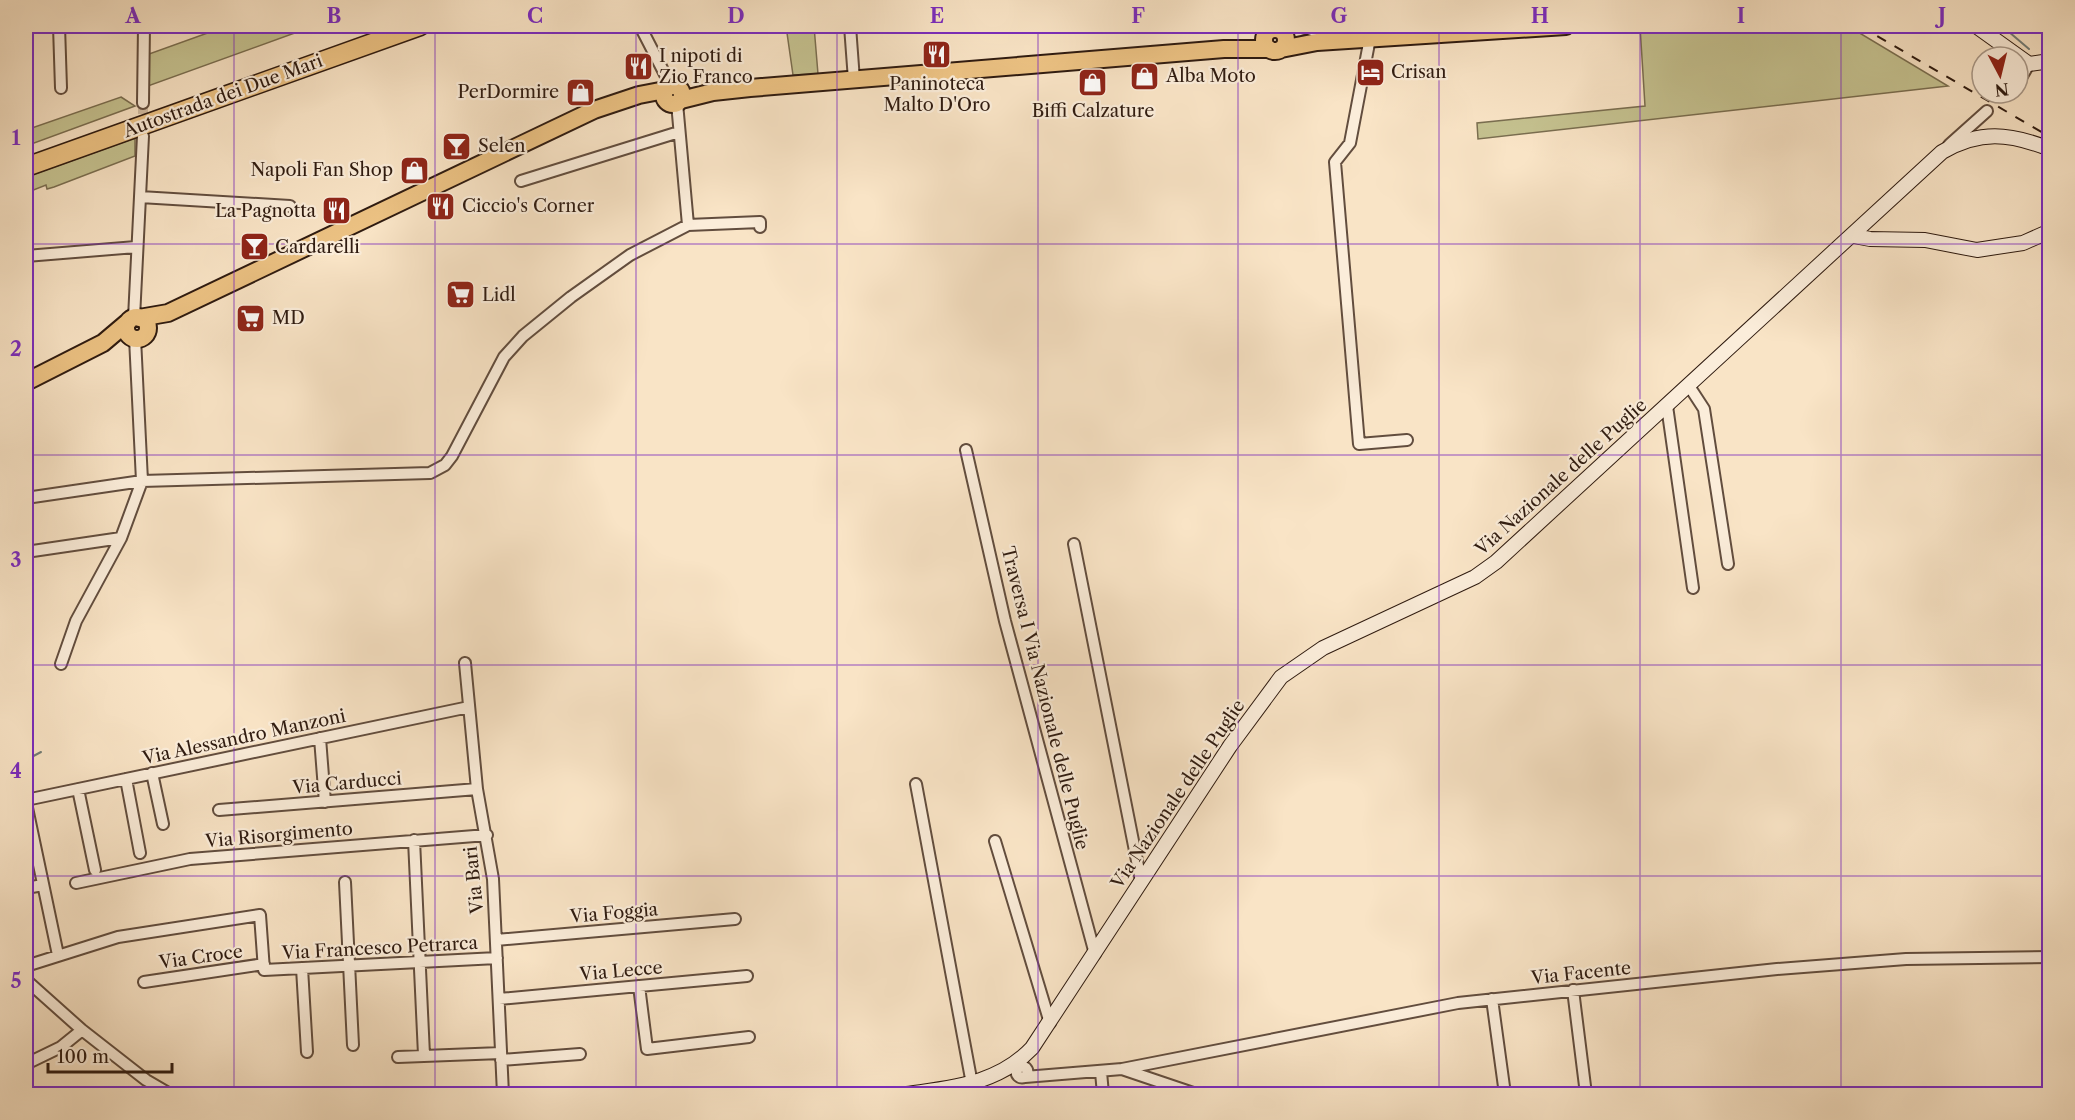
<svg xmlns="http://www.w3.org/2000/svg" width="2075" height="1120" viewBox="0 0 2075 1120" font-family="'Libre Caslon Text',serif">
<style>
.green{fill:#c5c290;stroke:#7a6e50;stroke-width:1.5}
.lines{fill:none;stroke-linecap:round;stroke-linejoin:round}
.stream{stroke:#727d77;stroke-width:2}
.street-tunnel{stroke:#d1bca2;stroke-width:10;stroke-dasharray:10 5;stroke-linecap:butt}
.street-casing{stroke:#624d3e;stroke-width:14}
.secondary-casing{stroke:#2f1b10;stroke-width:16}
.primary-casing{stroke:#2f1b10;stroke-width:20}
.highway-casing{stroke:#2f1b10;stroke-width:21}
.street{stroke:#fbedda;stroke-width:10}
.secondary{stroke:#fbedda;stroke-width:14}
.primary{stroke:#ecc283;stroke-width:16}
.highway{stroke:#ecc283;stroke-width:18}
.rail{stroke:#2f1b10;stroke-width:2;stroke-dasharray:10 10;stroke-linecap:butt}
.grid{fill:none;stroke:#7b2cbf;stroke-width:1.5;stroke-opacity:0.55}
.labels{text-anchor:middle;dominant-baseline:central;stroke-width:4.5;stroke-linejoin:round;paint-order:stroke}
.poi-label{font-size:18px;fill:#2f1b10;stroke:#fbedda;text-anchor:start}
.street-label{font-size:18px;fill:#2f1b10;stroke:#fbedda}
.neatline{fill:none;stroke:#7b2cbf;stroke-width:2}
.grid-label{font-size:20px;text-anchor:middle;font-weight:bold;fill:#7b2cbf}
</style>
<rect width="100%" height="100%" fill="#f9e4c6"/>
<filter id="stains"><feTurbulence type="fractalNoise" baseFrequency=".00333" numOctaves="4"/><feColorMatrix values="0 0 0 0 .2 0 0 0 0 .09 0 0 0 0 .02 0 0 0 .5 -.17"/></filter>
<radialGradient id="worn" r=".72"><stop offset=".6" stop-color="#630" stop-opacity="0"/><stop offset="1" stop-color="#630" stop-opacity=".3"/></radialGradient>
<path class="green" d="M 227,26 L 314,26 L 148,86 L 149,54 Z
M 786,26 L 814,26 L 818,74 L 793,75 Z
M 1640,26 L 1848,26 L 1948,86 L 1478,139 L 1477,123 L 1645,106 Z
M 121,97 L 135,106 L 26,146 L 26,130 Z
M 135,138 L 135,156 L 54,187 L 47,189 L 46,185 L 26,193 L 26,177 Z"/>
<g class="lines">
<path class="stream" d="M 2002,26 L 2029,49
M 2049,72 L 2050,72
M 26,760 L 41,752"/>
<path class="street-tunnel" d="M 143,129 L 143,103"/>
<defs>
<path id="street" d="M 59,26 L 61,88
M 640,26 L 671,86
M 850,26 L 854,80
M 1281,26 L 1282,32
M 1299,26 L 1331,36
M 1267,32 L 1269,26
M 1370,38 L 1350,143 L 1335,162 L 1359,444 L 1407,440
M 2018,83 L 2029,64
M 2005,94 L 2006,93
M 143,103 L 144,26
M 677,103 L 688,225
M 1949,145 L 1987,111
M 521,181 L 679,132
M 140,197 L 290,206
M 26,256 L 136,247
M 134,318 L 143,136
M 1689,386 L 1704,409 L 1728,564
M 1667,406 L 1693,588
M 966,450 L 1005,621 L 1095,954
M 26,498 L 142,481 L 430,473 L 445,465 L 452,456 L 504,357 L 523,336 L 571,297 L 630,255 L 688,225 L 760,222 L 760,227
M 1074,544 L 1141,881
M 26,552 L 121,538
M 465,663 L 477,789 L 493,879 L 503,1094
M 61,664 L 76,621 L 121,538 L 142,481 L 135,338
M 320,738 L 325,802
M 152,773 L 163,824
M 126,779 L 140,853
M 916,784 L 972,1084
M 78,789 L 95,870
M 26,800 L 469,707
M 26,803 L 58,955
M 219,810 L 477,789
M 414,840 L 424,1055
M 995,841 L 1050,1023
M 345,882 L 353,1045
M 76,883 L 190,859 L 487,835
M 26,888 L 43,885
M 496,940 L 735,919
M 26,966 L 118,937 L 260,915 L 264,970 L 497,958
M 302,968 L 307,1052
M 26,980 L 82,1030 L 146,1080 L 170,1094
M 144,982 L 264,964
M 639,986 L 647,1049 L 749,1037
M 1573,990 L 1586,1094
M 499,999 L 747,976
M 1492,999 L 1505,1094
M 398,1057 L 501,1053
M 501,1060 L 580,1054
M 26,1064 L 61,1047 L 82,1030
M1016.5 1072a5.5 5.5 0 1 1 11 0a5.5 5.5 0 1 1-11 0Z
M 1122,1069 L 1458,1003 L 1777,969 L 1906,959 L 2050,957
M 1101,1072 L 1103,1094
M 1025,1077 L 1122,1069 L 1196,1094"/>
<path id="secondary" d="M 1976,26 L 2029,64 L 2050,61
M 1854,236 L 1870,239 L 1925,240 L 1977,250 L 2023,243 L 2050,231
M 907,1094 C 954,1087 998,1084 1032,1048 L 1230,746 L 1281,677 L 1323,648 L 1475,577 L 1496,562 L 1942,152 C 1980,130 2009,133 2050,149"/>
<path id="primary" d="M1264 40a11 11 0 1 1 22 0a11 11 0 1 1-22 0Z
M 1281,49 L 1317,42 L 1566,26
M664 95a9 9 0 1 1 18 0a9 9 0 1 1-18 0Z
M 681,100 L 713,92 L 750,88 L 1224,49 L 1269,49
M126 328a11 11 0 1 1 22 0a11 11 0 1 1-22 0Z
M 139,318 L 168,313 L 594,110 L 639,95 L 665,90
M 26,382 L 103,343 L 129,321"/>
<path id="highway" d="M 26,167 L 420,26"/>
</defs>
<use href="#street" class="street-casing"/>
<use href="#secondary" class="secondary-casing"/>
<use href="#primary" class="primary-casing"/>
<use href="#highway" class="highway-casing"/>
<use href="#street" class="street"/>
<use href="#secondary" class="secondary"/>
<use href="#primary" class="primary"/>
<use href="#highway" class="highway"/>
<path class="rail" d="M 1860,26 L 2050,137"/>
</g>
<path class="grid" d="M 234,26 L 234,1094M 435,26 L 435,1094M 636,26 L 636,1094M 837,26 L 837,1094M 1038,26 L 1038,1094M 1238,26 L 1238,1094M 1439,26 L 1439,1094M 1640,26 L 1640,1094M 1841,26 L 1841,1094M 26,244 L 2050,244M 26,455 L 2050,455M 26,665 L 2050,665M 26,876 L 2050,876"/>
<defs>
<symbol id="restaurant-square" viewBox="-11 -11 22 22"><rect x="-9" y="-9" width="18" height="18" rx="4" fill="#8f2418" stroke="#fbedda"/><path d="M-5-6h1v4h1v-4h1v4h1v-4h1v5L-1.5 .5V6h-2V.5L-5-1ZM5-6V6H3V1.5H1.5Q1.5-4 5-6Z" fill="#fff"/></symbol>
<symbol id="hotel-square" viewBox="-11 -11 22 22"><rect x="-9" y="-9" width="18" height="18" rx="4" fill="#8f2418" stroke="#fbedda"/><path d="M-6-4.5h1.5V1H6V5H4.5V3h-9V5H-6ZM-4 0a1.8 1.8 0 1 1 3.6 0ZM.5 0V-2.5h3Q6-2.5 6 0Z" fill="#fff"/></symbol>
<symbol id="shop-square" viewBox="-11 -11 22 22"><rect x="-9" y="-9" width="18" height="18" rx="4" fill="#8f2418" stroke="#fbedda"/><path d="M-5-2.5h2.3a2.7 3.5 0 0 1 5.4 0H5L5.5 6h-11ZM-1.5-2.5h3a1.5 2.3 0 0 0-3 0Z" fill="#fff"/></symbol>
<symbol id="bar-square" viewBox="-11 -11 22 22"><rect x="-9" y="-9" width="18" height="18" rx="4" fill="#8f2418" stroke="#fbedda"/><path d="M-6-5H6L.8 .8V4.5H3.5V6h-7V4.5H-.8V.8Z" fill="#fff"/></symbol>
<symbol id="supermarket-square" viewBox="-11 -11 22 22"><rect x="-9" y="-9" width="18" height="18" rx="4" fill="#8f2418" stroke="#fbedda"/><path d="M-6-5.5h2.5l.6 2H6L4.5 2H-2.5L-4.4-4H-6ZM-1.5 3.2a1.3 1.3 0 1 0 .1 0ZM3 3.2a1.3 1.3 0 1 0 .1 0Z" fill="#fff"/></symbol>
</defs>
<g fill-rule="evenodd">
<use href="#restaurant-square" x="920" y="38" width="33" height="33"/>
<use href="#restaurant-square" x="622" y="50" width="33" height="33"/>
<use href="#hotel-square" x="1354" y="56" width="33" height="33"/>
<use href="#shop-square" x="1128" y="60" width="33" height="33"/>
<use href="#shop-square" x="1076" y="66" width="33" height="33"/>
<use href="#shop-square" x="564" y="76" width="33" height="33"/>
<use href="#bar-square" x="440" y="130" width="33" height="33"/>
<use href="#shop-square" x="398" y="154" width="33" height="33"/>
<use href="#restaurant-square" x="424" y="190" width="33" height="33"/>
<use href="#restaurant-square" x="320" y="194" width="33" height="33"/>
<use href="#bar-square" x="238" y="230" width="33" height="33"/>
<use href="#supermarket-square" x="444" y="278" width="33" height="33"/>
<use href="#supermarket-square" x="234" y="302" width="33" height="33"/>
</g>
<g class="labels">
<g class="poi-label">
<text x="659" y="56">I nipoti di<tspan x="659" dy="21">Zio Franco</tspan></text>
<text x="1391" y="72">Crisan</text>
<text x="1166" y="76">Alba Moto</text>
<text x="937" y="84" text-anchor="middle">Paninoteca<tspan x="937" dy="21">Malto D'Oro</tspan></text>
<text x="559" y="92" text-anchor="end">PerDormire</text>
<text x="1093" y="111" text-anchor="middle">Biffi Calzature</text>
<text x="478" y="146">Selen</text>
<text x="393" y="170" text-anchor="end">Napoli Fan Shop</text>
<text x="462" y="206">Ciccio's Corner</text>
<text x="316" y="211" text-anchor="end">La Pagnotta</text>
<text x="275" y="247">Cardarelli</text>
<text x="482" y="295">Lidl</text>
<text x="272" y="318">MD</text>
</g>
<g class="street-label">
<text transform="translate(223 96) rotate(-20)">Autostrada dei Due Mari</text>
<text transform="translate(1561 477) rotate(-42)">Via Nazionale delle Puglie</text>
<text transform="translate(1045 698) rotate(76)">Traversa I Via Nazionale delle Puglie</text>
<text transform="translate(244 737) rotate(-12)">Via Alessandro Manzoni</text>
<text transform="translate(347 783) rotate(-5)">Via Carducci</text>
<text transform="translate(1178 794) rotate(-56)">Via Nazionale delle Puglie</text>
<text transform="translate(279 835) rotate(-5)">Via Risorgimento</text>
<text transform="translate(474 880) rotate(-96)">Via Bari</text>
<text transform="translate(614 913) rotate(-5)">Via Foggia</text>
<text transform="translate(380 948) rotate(-3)">Via Francesco Petrarca</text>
<text transform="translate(201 957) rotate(-8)">Via Croce</text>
<text transform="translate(621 971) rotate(-5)">Via Lecce</text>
<text transform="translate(1581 973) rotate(-6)">Via Facente</text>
</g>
</g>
<rect width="2075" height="1120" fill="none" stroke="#f9e4c6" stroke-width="66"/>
<g transform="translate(2000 75) rotate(173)"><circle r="28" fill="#fbedda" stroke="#a99989" stroke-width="1.5"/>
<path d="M0-4.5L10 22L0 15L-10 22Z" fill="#8f2418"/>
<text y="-9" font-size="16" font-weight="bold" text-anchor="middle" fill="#2f1b10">N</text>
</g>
<path d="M48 1063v9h124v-9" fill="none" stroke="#2f1b10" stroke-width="3"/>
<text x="57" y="1063" font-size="18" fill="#2f1b10" stroke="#fbedda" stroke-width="4.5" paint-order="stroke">100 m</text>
<rect x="33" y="33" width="2009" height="1054" class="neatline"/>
<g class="grid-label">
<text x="133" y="23">A</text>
<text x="334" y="23">B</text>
<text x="535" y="23">C</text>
<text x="736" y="23">D</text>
<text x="937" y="23">E</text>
<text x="1138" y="23">F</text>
<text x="1339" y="23">G</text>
<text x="1540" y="23">H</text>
<text x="1741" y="23">I</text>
<text x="1942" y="23">J</text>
<text x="16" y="145">1</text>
<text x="16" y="356">2</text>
<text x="16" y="567">3</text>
<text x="16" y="778">4</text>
<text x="16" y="988">5</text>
</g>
<rect width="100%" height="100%" filter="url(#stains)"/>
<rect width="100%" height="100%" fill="url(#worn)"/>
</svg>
